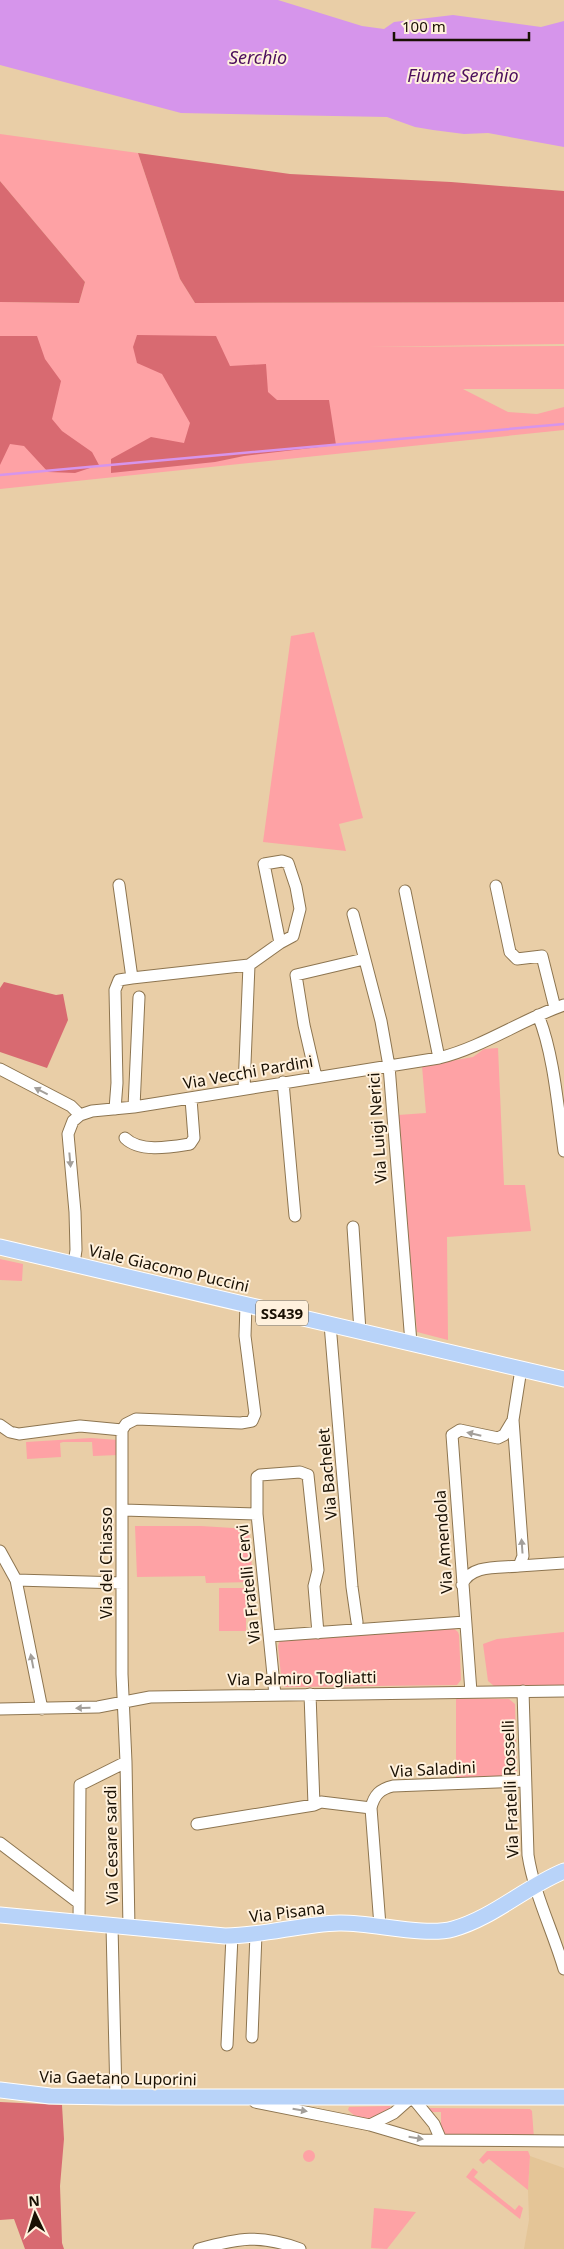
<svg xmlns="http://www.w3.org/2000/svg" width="564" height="2249" viewBox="0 0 564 2249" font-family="'Noto Sans',sans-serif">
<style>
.built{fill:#e4c597}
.green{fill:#fea2a5}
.forest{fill:#d86a71}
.water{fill:#d695eb}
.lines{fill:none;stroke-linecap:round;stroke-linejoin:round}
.stream{stroke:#d695eb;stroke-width:2.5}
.minor-casing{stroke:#8d7550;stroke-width:13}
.major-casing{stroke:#fff;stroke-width:17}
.minor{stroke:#fff;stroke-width:11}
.major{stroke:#b8d3f9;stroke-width:15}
.oneway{fill:#a39f9a}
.labels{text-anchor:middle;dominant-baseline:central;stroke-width:4;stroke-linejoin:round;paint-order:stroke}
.shield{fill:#fff1dd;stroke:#5e5444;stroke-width:1}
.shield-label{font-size:15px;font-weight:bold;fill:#191003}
.street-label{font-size:16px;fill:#191003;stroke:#fff1dd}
.water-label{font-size:18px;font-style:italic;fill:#4c0e5c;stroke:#fff1dd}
</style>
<rect width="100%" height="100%" fill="#e9cea7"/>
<path class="built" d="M 530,2156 L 564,2168 L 564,2249 L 524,2249 L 529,2220 L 528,2190 Z"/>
<path class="green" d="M 0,134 L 138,153 L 180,279 L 195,303 L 564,302 L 564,344 L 367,347 L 564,346 L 564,389 L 463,389 L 508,412 L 537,414 L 564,407 L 564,430 L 0,489 L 0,302 L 79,303 L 85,282 L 0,181 Z
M 314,632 L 363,818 L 339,824 L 346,851 L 263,842 L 291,636 Z
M 498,1048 L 504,1185 L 525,1185 L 531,1231 L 447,1237 L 448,1340 L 417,1332 L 398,1115 L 426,1113 L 422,1066 L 473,1057 L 484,1049 Z
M 0,1259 L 23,1264 L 22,1281 L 0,1280 Z
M 91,1438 L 118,1440 L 118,1455 L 93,1456 L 92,1442 L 63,1442 L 60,1443 L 61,1457 L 27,1459 L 26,1442 Z
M 135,1526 L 201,1526 L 249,1529 L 253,1582 L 206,1583 L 205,1576 L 137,1577 Z
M 219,1588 L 246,1588 L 246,1631 L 219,1631 Z
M 453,1628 L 458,1632 L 459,1635 L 461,1680 L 457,1685 L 293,1687 L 284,1687 L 282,1685 L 278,1646 L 280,1640 Z
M 564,1632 L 564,1687 L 494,1686 L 488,1681 L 483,1644 L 497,1639 Z
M 456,1698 L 503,1699 L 509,1699 L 515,1704 L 517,1776 L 456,1779 Z
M 390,2106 L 391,2110 C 377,2117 361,2124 348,2110 L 349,2107 Z
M 428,2108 L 530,2109 L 532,2111 L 534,2139 L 445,2138 L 441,2127 L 441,2112 L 430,2112 Z
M303 2156a6 6 0 1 1 12 0a6 6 0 1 1-12 0Z
M 487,2151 L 528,2151 L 530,2156 L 528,2190 L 489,2159 L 483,2164 L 479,2160 Z
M 473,2168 L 478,2172 L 474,2177 L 515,2210 L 519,2205 L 523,2208 L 520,2219 L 466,2177 Z
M 374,2208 L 416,2212 L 387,2249 L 371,2248 Z"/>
<path class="forest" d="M 138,153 L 290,174 L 451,182 L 564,191 L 564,302 L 195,303 L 180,279 Z
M 0,181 L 85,282 L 79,303 L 0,302 Z
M 137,335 L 216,336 L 230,366 L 266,364 L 268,392 L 277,400 L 329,400 L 336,445 L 244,456 L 215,462 L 111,473 L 111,459 L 151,437 L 184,443 L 190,423 L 162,374 L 137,363 L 133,347 Z
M 0,336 L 37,336 L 45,359 L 61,381 L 52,419 L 62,431 L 92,452 L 99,465 L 75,473 L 48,472 L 24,446 L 10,444 L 0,465 Z
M 4,982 L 56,995 L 63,994 L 68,1020 L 47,1068 L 0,1052 L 0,988 Z
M 0,2102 L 62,2105 L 64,2139 L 60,2186 L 62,2243 L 64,2249 L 25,2249 L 14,2219 L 0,2220 Z"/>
<path class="water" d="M 0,0 L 278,0 L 362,26 L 384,29 L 394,22 L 453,15 L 541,27 L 564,21 L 564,147 L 488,133 L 464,134 L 433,130 L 415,127 L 387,117 L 181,113 L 0,65 Z"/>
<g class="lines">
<path class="stream" d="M 0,475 L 564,424"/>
<defs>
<path id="minor" d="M 119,885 L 132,978 L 249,965
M 496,886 L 510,952 L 517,959 L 542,956 L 555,1008
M 405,891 L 439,1058
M 353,914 L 381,1021 L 389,1066 L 411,1343
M 538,1015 C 554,1054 558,1109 564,1151
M 0,1069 L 71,1106 L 80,1115
M 316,1077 L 304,1025 L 296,975 L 364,959
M 283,1082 L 295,1216
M 244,1088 L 249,965 L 280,943 L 264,864 L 282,861 L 288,863 L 296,887 L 300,909 L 293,936 L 280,943
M 134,1107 L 139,997
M 115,1109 L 117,1083 L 115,990 L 119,980 L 132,978
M 125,1138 C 140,1153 171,1147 190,1144 L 194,1138 L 191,1099
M 353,1227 L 360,1331
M 74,1264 L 76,1250 L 75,1212 L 68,1134 L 73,1121 L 80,1115 L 92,1111 L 134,1107 L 439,1058 C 483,1047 521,1020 564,1005
M 330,1324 L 352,1587 L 357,1622
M 0,1425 L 10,1432 L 19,1434 L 80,1426 L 122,1430
M 123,1510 L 257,1514 L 275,1695
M 257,1514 L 257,1477 L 260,1475 L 300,1472 L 308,1475 L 318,1570 L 314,1586 L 318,1633
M 0,1551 L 16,1580 L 122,1583
M 519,1566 L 564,1563
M 16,1580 L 42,1709
M 462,1585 C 470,1564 500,1568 519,1566 L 523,1556 L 513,1420 L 521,1369
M 270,1636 L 465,1622
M 523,1691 L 528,1855 C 534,1894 553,1931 564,1969
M 471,1692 L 452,1435 L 460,1430 L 498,1438 L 504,1435 L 513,1420
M 310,1694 L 314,1805
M 0,1709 L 98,1707 L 150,1697 L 564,1691
M 126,1762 L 129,1928
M 197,1824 L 314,1805 L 321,1802 L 371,1808
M 0,1843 L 79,1903
M 79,1922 L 80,1785 L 126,1762 L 122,1674 L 122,1430 L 126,1424 L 136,1419 L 241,1423 L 252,1421 L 255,1414 L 245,1336 L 246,1304
M 112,1926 L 116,2097
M 380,1926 L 371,1808 C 374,1795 380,1789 393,1786 L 525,1781
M 252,2037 L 256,1934
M 227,2045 L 232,1936
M 255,2102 L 370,2125 L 421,2140 L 564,2141
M 370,2125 L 394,2113 L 412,2097 L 434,2124 L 441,2140
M 199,2249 C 239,2238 260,2234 300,2249"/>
<path id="major" d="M 0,1247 L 564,1379
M 0,1915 L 225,1936 C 263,1936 301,1924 339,1923 C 371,1922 424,1937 453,1929 C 493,1918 525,1887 564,1871
M 0,2090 L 50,2096 L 116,2097 L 564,2097"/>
</defs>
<use href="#minor" class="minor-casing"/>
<use href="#major" class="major-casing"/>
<use href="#minor" class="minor"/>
<use href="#major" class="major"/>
</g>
<defs><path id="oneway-solid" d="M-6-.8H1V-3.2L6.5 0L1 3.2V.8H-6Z" transform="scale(1.25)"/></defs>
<g class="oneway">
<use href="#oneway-solid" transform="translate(41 1091) rotate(-153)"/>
<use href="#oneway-solid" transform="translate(70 1160) rotate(85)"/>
<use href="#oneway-solid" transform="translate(474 1434) rotate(-167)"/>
<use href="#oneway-solid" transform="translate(522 1546) rotate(-94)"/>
<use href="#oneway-solid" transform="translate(32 1661) rotate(-101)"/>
<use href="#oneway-solid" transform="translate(83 1708) rotate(178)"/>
<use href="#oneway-solid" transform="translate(300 2110) rotate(10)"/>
<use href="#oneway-solid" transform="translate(416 2138) rotate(9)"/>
</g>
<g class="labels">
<rect class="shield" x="256" y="1300.5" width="52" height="25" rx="4"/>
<g class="shield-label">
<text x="282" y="1313">SS439</text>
</g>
<g class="street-label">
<text transform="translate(248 1072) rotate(-10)">Via Vecchi Pardini</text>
<text transform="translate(377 1128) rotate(-94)">Via Luigi Nerici</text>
<text transform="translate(169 1268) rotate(13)">Viale Giacomo Puccini</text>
<text transform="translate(327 1474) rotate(-95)">Via Bachelet</text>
<text transform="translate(443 1542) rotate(-94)">Via Amendola</text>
<text transform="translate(106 1563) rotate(-90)">Via del Chiasso</text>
<text transform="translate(248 1584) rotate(-96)">Via Fratelli Cervi</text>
<text transform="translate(302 1678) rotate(-1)">Via Palmiro Togliatti</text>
<text transform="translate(433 1769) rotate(-3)">Via Saladini</text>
<text transform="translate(510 1789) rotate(-92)">Via Fratelli Rosselli</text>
<text transform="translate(111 1845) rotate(-91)">Via Cesare sardi</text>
<text transform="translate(287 1912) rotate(-7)">Via Pisana</text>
<text transform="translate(118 2078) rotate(1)">Via Gaetano Luporini</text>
</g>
<g class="water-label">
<text x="258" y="57">Serchio</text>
<text x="463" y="75">Fiume Serchio</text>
</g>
</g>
<g transform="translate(35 2214) rotate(356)" stroke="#fff1dd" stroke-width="4" paint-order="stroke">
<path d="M0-4L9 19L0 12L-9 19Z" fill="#191003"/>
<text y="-8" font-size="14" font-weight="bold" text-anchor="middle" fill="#191003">N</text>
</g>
<path d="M394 32v8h135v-8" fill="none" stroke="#191003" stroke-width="2.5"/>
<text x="402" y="32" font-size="15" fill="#191003" stroke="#fff1dd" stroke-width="4" paint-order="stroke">100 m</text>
</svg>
